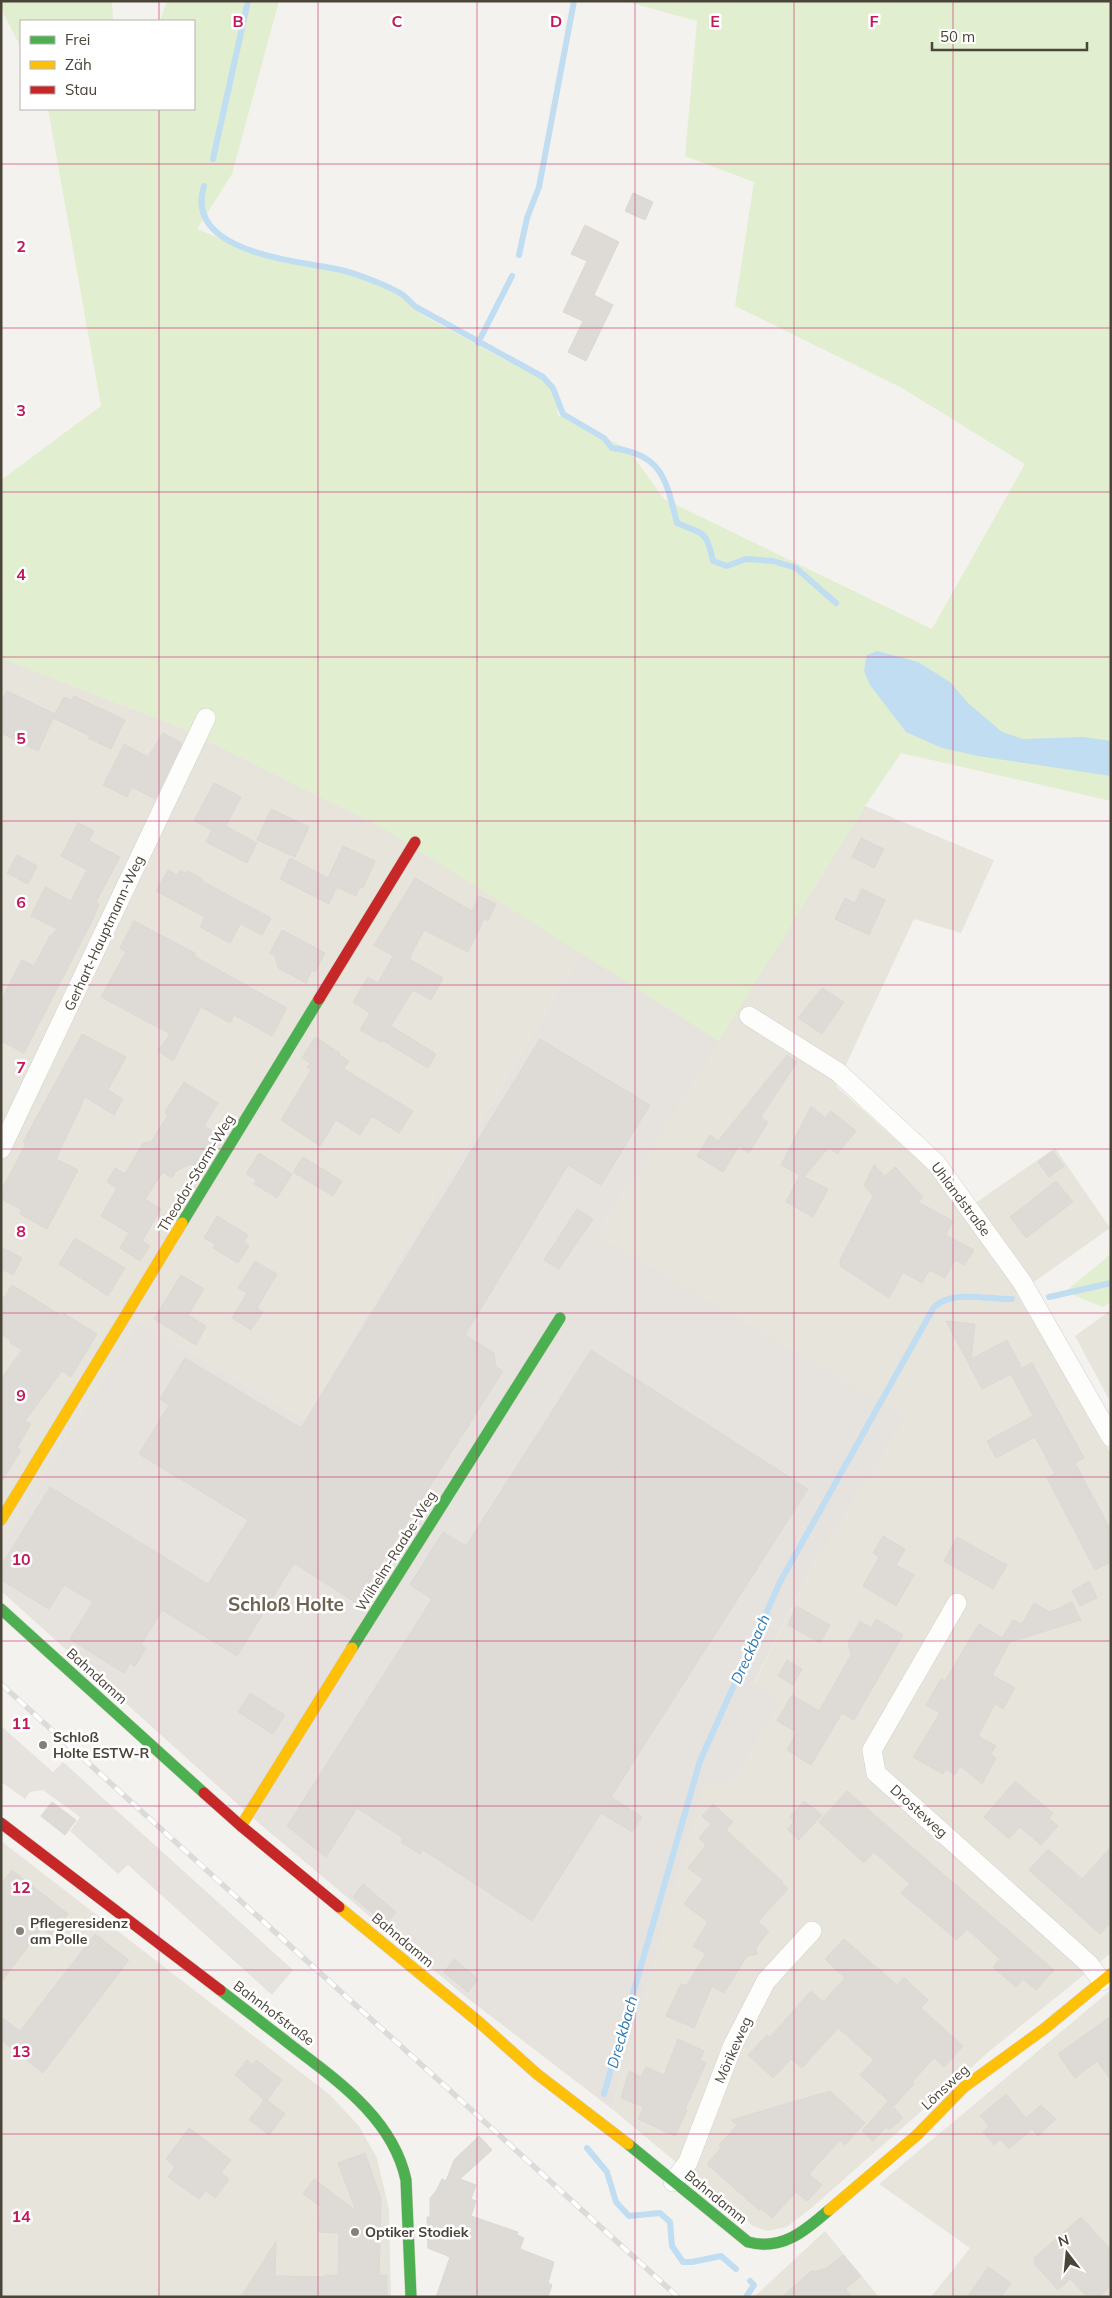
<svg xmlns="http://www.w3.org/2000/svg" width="1112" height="2298" viewBox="0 0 1112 2298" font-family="Mulish,sans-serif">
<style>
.residential{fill:#e7e4dc}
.industrial{fill:#e6e2de}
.green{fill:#e1eecf}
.parking{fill:#e6e3df}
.water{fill:#c0ddf1}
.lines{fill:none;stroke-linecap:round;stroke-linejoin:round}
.stream{stroke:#c0ddf1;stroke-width:6}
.building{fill:#dedbd6;stroke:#dcd9d4}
.street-casing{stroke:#d2d0cb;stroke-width:20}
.fast-casing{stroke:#d3cfc5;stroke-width:12}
.slow-casing{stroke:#d3cfc5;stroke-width:12}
.jam-casing{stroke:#d3cfc5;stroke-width:12}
.street{stroke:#fdfdfc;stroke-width:19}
.fast{stroke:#4caf50;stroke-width:11}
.slow{stroke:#ffc107;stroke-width:11}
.jam{stroke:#c62828;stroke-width:11}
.rail-casing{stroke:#dbdbda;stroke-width:5.5}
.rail{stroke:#fff;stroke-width:4;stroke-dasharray:11;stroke-linecap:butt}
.grid{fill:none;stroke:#c2185b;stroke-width:1;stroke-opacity:0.55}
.poi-dot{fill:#868178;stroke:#fff;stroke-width:2}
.labels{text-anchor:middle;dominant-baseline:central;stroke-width:5;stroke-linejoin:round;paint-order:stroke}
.street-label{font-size:14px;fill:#4b4439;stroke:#fff}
.poi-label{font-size:14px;font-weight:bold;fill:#4b4439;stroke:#fff;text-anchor:start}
.water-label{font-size:15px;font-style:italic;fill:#2e7ab2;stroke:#fff}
.district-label{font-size:19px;font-weight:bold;fill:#6e6250;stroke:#fff}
.grid-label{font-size:16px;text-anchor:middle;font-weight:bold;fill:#c2185b;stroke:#fff;stroke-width:5;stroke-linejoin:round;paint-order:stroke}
</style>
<rect width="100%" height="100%" fill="#f4f2ee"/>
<path class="residential" d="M 1,658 L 182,728 L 382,827 L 582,952 L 304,1419 L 138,1321 L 1,1545 Z
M 865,806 L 994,860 L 961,933 L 914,919 L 836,1086 L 932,1172 L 961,1213 L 1055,1148 L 1110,1228 L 1017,1294 L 1111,1454 L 1111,1953 L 991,2050 L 809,2210 L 786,2227 L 768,2231 L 753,2226 L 612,2109 L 704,1784 L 781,1701 L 754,1684 L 813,1564 L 596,1235 Z
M 1111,1310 L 1111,1403 L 1075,1336 Z
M 1,1841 L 330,2095 L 359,2126 L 377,2158 L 389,2210 L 391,2297 L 1,2297 Z
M 1111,1990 L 1111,2297 L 931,2297 L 970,2248 L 879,2184 Z
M 825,2231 L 879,2297 L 755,2296 Z"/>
<path class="industrial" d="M 582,952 L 719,1041 L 596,1235 L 905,1417 L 813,1564 L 754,1683 L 781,1701 L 732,1781 L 704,1785 L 612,2109 L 466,1997 L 261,1825 L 1,1591 L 1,1545 L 138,1321 L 304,1419 Z"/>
<path class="green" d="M 1,1 L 112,1 L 113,21 L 21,21 L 21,48 L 1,8 Z
M 167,1 L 279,1 L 232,174 L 197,229 L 256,253 L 349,275 L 389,287 L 422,315 L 555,387 L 558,415 L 628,449 L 664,499 L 932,629 L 1025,464 L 902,388 L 735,306 L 754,182 L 685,156 L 697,21 L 624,1 L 1111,1 L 1111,801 L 901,753 L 865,806 L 719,1041 L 382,827 L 182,728 L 1,658 L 1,480 L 101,406 L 48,109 L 194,109 L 194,21 L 160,21 Z
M 1111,1254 L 1111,1302 L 1103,1307 L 1065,1292 Z"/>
<path class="parking" d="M 1,1726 L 53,1772 L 63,1762 L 293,1970 L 272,1995 L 128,1865 L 118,1874 L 70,1831 L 80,1817 L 43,1790 L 30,1792 L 25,1799 L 1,1782 Z"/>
<path class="water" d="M 877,651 L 918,662 L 950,682 L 968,703 L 1002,732 L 1023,739 L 1083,737 L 1111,741 L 1111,776 L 978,756 L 942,748 L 906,732 L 870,685 L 864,671 L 867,655 Z"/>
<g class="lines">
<path class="stream" d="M 213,159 L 248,1
M 204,186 C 183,254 301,261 341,270 C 357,274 384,284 398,292 C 405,295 410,302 416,307 L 543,377 L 553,388 L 563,414 L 604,438 L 612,448 C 662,454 666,479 677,523 C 704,535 706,529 713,561 L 727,566 L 746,559 L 773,561 L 796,568 L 836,603
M 519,255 L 527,218 L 539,187 L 574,1
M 478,343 L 512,276
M 1049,1297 L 1111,1283
M 604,2094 L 700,1761 L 780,1582 L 934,1307 C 954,1289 987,1300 1012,1299
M 587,2148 L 607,2172 L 616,2202 L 629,2216 L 660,2213 L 670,2222 L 672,2246 L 683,2262 L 692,2262 L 721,2256 L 736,2269
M 746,2297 L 754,2285 L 750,2281"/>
</g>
<path class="building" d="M 633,193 L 653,202 L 645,220 L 625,211 Z
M 585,225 L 619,242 L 594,295 L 613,305 L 586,361 L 568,352 L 583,321 L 563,312 L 587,261 L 571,254 Z
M 7,691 L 55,714 L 38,751 L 1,733 L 1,702 Z
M 74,696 L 125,720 L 111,749 L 88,738 L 90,736 L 53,718 L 64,697 L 72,700 Z
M 163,733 L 182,743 L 155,799 L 132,787 L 127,797 L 103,785 L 124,744 L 148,757 Z
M 214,783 L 241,797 L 226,826 L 257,843 L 247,863 L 206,842 L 212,830 L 194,821 Z
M 271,809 L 309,827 L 295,857 L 257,840 Z
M 78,823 L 94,831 L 89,841 L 120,857 L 96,902 L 99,904 L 91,923 L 24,1053 L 1,1041 L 1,1000 L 22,960 L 34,966 L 50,936 L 57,929 L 31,916 L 45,887 L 71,901 L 87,870 L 61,856 Z
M 861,838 L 884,849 L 874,868 L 852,857 Z
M 343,846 L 375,861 L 363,888 L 360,887 L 356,896 L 337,887 L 329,904 L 280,879 L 290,858 L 328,878 Z
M 17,855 L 37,866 L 28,884 L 7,873 Z
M 168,870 L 177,875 L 180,870 L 186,874 L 188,871 L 202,879 L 202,881 L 271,918 L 262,935 L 240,924 L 230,943 L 200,927 L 205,917 L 156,891 Z
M 415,878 L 472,911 L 479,896 L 496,904 L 488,921 L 484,919 L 468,952 L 424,930 L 409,959 L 443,978 L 431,1000 L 413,990 L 391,1026 L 436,1054 L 428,1068 L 382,1040 L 381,1042 L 360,1030 L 370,1013 L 353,1002 L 368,977 L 378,983 L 393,956 L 374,945 Z
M 862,889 L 885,900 L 869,935 L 835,919 L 845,898 L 855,903 Z
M 134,921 L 195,953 L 194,956 L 287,1008 L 272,1036 L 234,1015 L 230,1023 L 201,1007 L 173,1061 L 158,1051 L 170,1034 L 101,997 L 126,952 L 120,948 Z
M 282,930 L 325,953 L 315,972 L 312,970 L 306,983 L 278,968 L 275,956 L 270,953 Z
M 822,988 L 844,1002 L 822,1034 L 798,1018 Z
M 82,1034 L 126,1057 L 108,1090 L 123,1099 L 114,1115 L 85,1097 L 56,1159 L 78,1170 L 47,1229 L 20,1214 L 22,1210 L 1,1199 L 1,1191 L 26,1144 L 23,1142 Z
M 315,1037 L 340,1053 L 339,1055 L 349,1061 L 344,1069 L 413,1111 L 399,1133 L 372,1116 L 360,1135 L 336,1120 L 320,1146 L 281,1120 L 311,1070 L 307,1067 L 310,1063 L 302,1058 Z
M 540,1039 L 650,1105 L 601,1185 L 568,1165 L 465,1335 L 494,1353 L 496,1367 L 503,1371 L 356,1603 L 294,1563 L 237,1656 L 162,1610 L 141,1645 L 146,1648 L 135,1666 L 130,1663 L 124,1673 L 70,1639 L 93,1602 L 64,1585 L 49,1609 L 1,1580 L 1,1566 L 50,1487 L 208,1584 L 248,1520 L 139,1454 L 169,1405 L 160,1399 L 185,1358 L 301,1428 Z
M 787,1055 L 797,1062 L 761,1117 L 768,1122 L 749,1153 L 739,1146 L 723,1172 L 697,1156 L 710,1135 L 718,1141 Z
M 184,1082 L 218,1103 L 204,1126 L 219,1135 L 198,1168 L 191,1164 L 176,1171 L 172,1178 L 163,1172 L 145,1199 L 161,1209 L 142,1241 L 150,1246 L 140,1261 L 120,1248 L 129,1233 L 101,1216 L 117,1188 L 107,1182 L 115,1168 L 125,1174 L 143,1143 L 151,1142 L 168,1115 L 165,1112 Z
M 811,1106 L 825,1118 L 831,1111 L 856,1131 L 837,1154 L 829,1147 L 804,1177 L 828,1189 L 813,1217 L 786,1202 L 800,1175 L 781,1165 Z
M 1052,1151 L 1064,1166 L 1049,1177 L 1038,1162 Z
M 259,1153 L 292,1174 L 277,1198 L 254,1184 L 256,1180 L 246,1174 Z
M 303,1157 L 342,1181 L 333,1196 L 293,1172 Z
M 874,1165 L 885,1176 L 895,1167 L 923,1197 L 918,1202 L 953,1221 L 946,1235 L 974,1250 L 964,1265 L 955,1260 L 945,1278 L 929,1270 L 922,1283 L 903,1272 L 889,1298 L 840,1266 L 840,1260 L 873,1196 L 864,1185 Z
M 1056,1181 L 1073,1202 L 1026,1238 L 1010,1217 Z
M 577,1209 L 593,1219 L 559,1269 L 544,1260 Z
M 217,1216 L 248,1235 L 244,1242 L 249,1246 L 238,1263 L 213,1248 L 215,1244 L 204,1238 Z
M 75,1238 L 125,1268 L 108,1296 L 59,1264 Z
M 1,1247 L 22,1258 L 13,1275 L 1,1269 Z
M 255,1261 L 277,1274 L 257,1308 L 263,1312 L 251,1330 L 232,1318 L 247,1293 L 238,1288 Z
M 181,1275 L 204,1289 L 188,1315 L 206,1326 L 196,1345 L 154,1319 Z
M 12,1285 L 62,1316 L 63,1313 L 97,1334 L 71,1377 L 62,1371 L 25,1421 L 31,1424 L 17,1448 L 21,1450 L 1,1483 L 1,1379 L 22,1350 L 10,1343 L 11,1340 L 1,1334 L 1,1302 Z
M 946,1321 L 975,1324 L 971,1359 L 1007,1340 L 1022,1368 L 1032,1363 L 1084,1458 L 1075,1463 L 1111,1530 L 1111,1562 L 1095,1570 L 1047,1478 L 1055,1474 L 1035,1437 L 996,1458 L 987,1441 L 1033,1416 L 1011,1374 L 982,1389 Z
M 591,1350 L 808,1489 L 611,1797 L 642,1817 L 632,1832 L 601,1813 L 532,1921 L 423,1850 L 420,1854 L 401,1842 L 403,1838 L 357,1808 L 326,1857 L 287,1826 L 432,1599 L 410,1585 L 443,1532 L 466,1546 Z
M 883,1536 L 905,1549 L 896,1565 L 914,1575 L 896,1606 L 863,1586 L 879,1557 L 873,1553 Z
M 957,1537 L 1007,1565 L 993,1589 L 944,1561 Z
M 1089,1581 L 1097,1598 L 1080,1606 L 1072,1591 Z
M 1072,1602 L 1081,1620 L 1010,1642 L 992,1675 L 1015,1688 L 1003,1709 L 995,1704 L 978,1736 L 996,1746 L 991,1754 L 996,1758 L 982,1784 L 960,1766 L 955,1775 L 946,1769 L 943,1774 L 913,1757 L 940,1713 L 926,1705 L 941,1679 L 945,1681 L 979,1624 L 1002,1638 L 1013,1620 L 1022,1624 L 1034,1603 L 1050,1612 Z
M 796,1606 L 830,1625 L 820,1643 L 788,1625 Z
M 876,1619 L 903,1635 L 854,1720 L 842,1713 L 811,1765 L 787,1750 L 797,1732 L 777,1721 L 792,1695 L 819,1711 L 851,1655 L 848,1643 L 860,1621 L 871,1628 Z
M 787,1660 L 802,1669 L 793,1685 L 778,1676 Z
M 250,1693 L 285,1715 L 273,1734 L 238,1712 Z
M 1015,1781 L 1053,1813 L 1049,1818 L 1058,1826 L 1041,1845 L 1020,1827 L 1009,1839 L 984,1817 Z
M 847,1791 L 1054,1970 L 1036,1990 L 1023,1979 L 1016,1987 L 993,1967 L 1000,1959 L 967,1929 L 957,1940 L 901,1893 L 910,1884 L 874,1852 L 864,1863 L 819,1822 Z
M 804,1801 L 822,1815 L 799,1840 L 787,1829 L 794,1822 L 790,1817 Z
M 52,1802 L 76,1820 L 65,1835 L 41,1816 Z
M 713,1804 L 733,1822 L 726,1830 L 783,1882 L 782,1883 L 788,1889 L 758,1922 L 769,1931 L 756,1948 L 757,1954 L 747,1956 L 724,1993 L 712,1986 L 694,2028 L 666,2016 L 681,1984 L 686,1986 L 706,1954 L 693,1946 L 708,1922 L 684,1904 L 703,1879 L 688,1868 L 706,1845 L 699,1838 L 711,1824 L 702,1816 Z
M 1111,1847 L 1111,1922 L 1100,1934 L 1029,1870 L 1048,1849 L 1082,1879 Z
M 12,1870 L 68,1914 L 51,1935 L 42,1928 L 1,1982 L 1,1884 Z
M 363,1884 L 396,1912 L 386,1924 L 353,1897 Z
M 95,1934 L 129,1960 L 43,2073 L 1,2040 L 1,2017 L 20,2031 Z
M 844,1939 L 897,1985 L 904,1977 L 915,1988 L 928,2000 L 921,2008 L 963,2046 L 944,2067 L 934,2058 L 912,2082 L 914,2084 L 894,2106 L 860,2075 L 874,2060 L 838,2028 L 802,2068 L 791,2059 L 773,2078 L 748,2055 L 767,2035 L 770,2037 L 811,1991 L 823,2002 L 845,1978 L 825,1959 Z
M 454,1959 L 478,1979 L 468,1992 L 444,1972 Z
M 1111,2016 L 1111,2080 L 1097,2061 L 1075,2078 L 1058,2054 Z
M 678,2039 L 704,2051 L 700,2060 L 706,2063 L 685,2109 L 687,2110 L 675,2136 L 638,2119 L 644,2107 L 621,2098 L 629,2071 L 641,2077 L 646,2067 L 664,2075 Z
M 247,2060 L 253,2065 L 256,2060 L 282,2080 L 267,2100 L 285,2114 L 269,2135 L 249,2120 L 264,2100 L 235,2075 Z
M 830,2091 L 865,2123 L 845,2145 L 840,2140 L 809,2174 L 822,2185 L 807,2201 L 796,2192 L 772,2218 L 761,2208 L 759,2210 L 707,2164 L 721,2148 L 719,2145 L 737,2125 L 731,2120 Z
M 1006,2094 L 1026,2118 L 1041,2105 L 1056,2119 L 1038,2136 L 1032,2129 L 1009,2149 L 1000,2139 L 994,2145 L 983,2132 L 989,2126 L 980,2116 Z
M 888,2101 L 903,2118 L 889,2130 L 886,2127 L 873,2141 L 862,2131 Z
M 189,2128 L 231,2160 L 221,2173 L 229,2179 L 215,2198 L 206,2191 L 199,2199 L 168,2177 L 175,2167 L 166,2159 Z
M 479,2136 L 492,2150 L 460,2179 L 476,2185 L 471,2199 L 476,2201 L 471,2216 L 518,2232 L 517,2235 L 524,2238 L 520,2249 L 554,2262 L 548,2283 L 552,2285 L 548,2297 L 436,2297 L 450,2257 L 428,2248 L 427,2217 L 430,2217 L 430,2198 L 436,2191 L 442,2179 L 446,2181 L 454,2160 Z
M 365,2153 L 381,2199 L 379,2275 L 387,2276 L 387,2297 L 241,2297 L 276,2241 L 275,2276 L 324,2277 L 324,2275 L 338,2275 L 339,2233 L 319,2232 L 320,2206 L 303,2194 L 314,2179 L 356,2211 L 338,2163 Z
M 1081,2217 L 1111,2250 L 1111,2286 L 1099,2297 L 1087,2297 L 1070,2279 L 1058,2290 L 1034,2264 L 1034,2258 Z
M 843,2255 L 861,2276 L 845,2289 L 852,2297 L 782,2297 L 812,2270 L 814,2272 L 827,2268 Z
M 988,2267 L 1011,2283 L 1001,2297 L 967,2297 Z"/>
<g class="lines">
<defs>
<path id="street" d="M 749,1016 L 838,1072 L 936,1163 L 1022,1282 L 1111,1437
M 1,1149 L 206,718
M 957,1603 L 872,1750 L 876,1773 L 1089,1964 L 1102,1981
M 673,2182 L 688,2162 L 733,2045 L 766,1981 L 812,1931"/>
<path id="fast" d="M 182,1223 L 319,999
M 1,1609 L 204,1793
M 352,1648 L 560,1318
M 220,1990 C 244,2009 268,2027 292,2046 C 338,2081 393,2119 406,2180 L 411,2297
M 628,2144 L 748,2242 C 782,2251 805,2231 829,2210"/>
<path id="slow" d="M 1,1520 L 182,1223
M 241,1826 L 352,1648
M 339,1907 L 480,2023 L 537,2074 L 628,2144
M 829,2210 L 917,2135 L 964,2087 L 1044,2029 L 1111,1974"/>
<path id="jam" d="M 319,999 L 415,842
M 204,1793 L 241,1826 L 339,1907
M 1,1823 L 220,1990"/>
</defs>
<use href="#street" class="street-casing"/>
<use href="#fast" class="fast-casing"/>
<use href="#slow" class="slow-casing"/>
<use href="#jam" class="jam-casing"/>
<use href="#street" class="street"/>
<use href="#fast" class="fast"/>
<use href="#slow" class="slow"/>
<use href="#jam" class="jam"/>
<defs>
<path id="rail" d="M 1,1684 L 678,2297"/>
</defs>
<use href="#rail" class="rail-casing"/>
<use href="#rail" class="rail"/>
</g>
<path class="grid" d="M 159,1 L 159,21M 318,1 L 318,2297M 477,1 L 477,2297M 635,1 L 635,2297M 794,1 L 794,2297M 953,1 L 953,2297M 159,109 L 159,2297M 1,164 L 1111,164M 1,328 L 1111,328M 1,492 L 1111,492M 1,657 L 1111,657M 1,821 L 1111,821M 1,985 L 1111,985M 1,1149 L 1111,1149M 1,1313 L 1111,1313M 1,1477 L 1111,1477M 1,1641 L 1111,1641M 1,1806 L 1111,1806M 1,1970 L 1111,1970M 1,2134 L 1111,2134"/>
<g class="poi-dot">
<circle cx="43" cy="1745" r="5"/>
<circle cx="20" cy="1931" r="5"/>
<circle cx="355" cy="2232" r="5"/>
</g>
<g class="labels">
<g class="street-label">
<text transform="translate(104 933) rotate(-65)">Gerhart-Hauptmann-Weg</text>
<text transform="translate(196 1173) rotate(-59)">Theodor-Storm-Weg</text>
<text transform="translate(961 1199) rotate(53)">Uhlandstraße</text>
<text transform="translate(396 1551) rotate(-58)">Wilhelm-Raabe-Weg</text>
<text transform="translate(97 1676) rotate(42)">Bahndamm</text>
<text transform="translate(919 1811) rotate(42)">Drosteweg</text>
<text transform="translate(403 1940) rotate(40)">Bahndamm</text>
<text transform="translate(274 2013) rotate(37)">Bahnhofstraße</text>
<text transform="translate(733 2050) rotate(-66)">Mörikeweg</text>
<text transform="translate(945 2087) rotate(-43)">Lönsweg</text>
<text transform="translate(716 2197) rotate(39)">Bahndamm</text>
</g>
<g class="poi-label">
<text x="53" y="1737">Schloß<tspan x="53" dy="16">Holte ESTW-R</tspan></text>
<text x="30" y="1923">Pflegeresidenz<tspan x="30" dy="16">am Polle</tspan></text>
<text x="365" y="2232">Optiker Stodiek</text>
</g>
<g class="water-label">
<text transform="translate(750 1649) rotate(-66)">Dreckbach</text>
<text transform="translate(622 2032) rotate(-74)">Dreckbach</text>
</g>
<g class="district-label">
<text x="286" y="1604">Schloß Holte</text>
</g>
</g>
<g class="grid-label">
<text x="238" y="27">B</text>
<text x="397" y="27">C</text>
<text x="556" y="27">D</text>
<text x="715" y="27">E</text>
<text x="874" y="27">F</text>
<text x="21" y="252">2</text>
<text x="21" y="416">3</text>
<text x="21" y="580">4</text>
<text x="21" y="744">5</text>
<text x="21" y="908">6</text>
<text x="21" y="1073">7</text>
<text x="21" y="1237">8</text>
<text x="21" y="1401">9</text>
<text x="21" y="1565">10</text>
<text x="21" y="1729">11</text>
<text x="21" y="1893">12</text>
<text x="21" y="2057">13</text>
<text x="21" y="2222">14</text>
</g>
<rect width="1112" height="2298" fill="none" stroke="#4b4439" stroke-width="5"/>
<rect x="20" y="20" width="175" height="90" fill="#ffffff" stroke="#b7b4b0"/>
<rect x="30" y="36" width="25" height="8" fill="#4caf50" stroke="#b7b4b0"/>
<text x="65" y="45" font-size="15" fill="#4b4439">Frei</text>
<rect x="30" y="61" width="25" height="8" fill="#ffc107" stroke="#b7b4b0"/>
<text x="65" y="70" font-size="15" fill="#4b4439">Zäh</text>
<rect x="30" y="86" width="25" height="8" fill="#c62828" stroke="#b7b4b0"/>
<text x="65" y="95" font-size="15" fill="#4b4439">Stau</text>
<g transform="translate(1067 2253) rotate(344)" stroke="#ffffff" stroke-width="4" paint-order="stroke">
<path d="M0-4L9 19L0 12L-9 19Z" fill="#4b4439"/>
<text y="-8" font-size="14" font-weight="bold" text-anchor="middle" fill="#4b4439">N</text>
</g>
<path d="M932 42v8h155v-8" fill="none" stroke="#4b4439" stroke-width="2.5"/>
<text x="940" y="42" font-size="15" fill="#4b4439" stroke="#ffffff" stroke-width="4" paint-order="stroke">50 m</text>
</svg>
